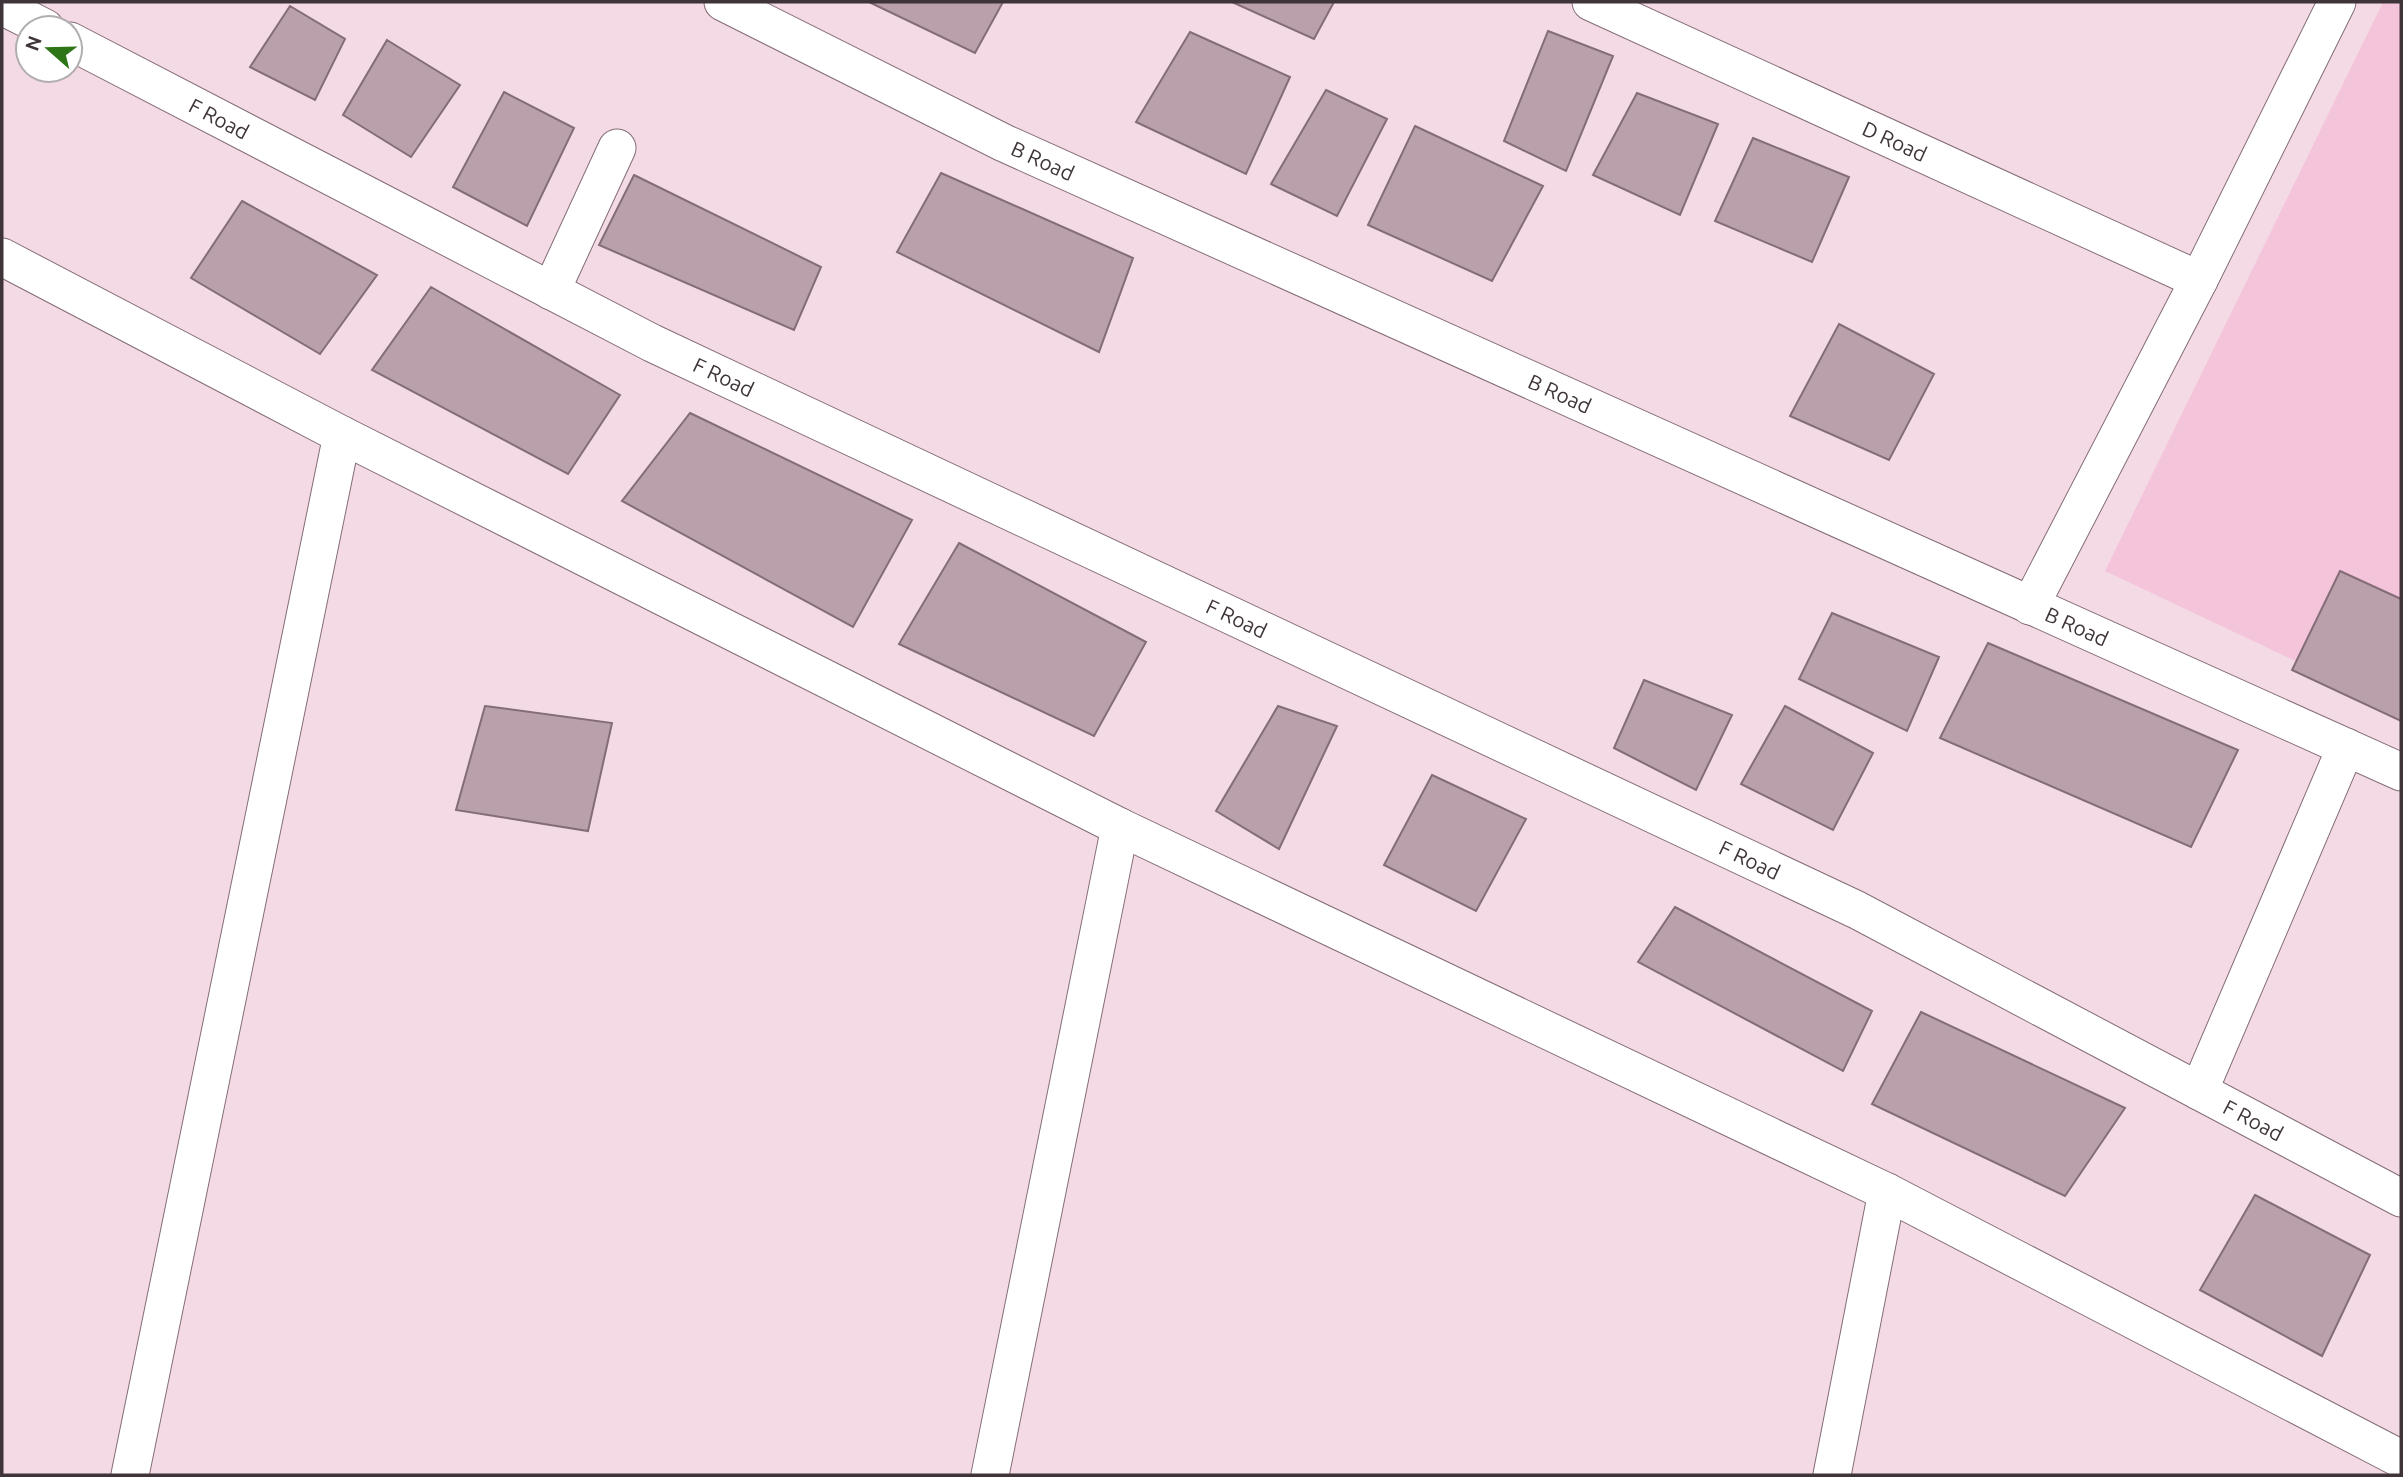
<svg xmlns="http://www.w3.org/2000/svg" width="2403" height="1477" viewBox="0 0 2403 1477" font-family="Ubuntu,sans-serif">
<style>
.green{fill:#f4c5da}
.building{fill:#b9a0ab;stroke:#846d77;stroke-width:2}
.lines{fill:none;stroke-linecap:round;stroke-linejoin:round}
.street-casing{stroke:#846d77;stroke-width:39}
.street{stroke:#fff;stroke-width:37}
.labels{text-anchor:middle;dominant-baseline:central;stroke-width:5;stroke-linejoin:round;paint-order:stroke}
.street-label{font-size:21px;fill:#3e3439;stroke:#fff}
</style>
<rect width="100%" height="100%" fill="#f4dae5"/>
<path class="green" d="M 2383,2 L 2401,2 L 2401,711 L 2105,571 Z"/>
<path class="building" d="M 869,2 L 1003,2 L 975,53 Z
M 1232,2 L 1334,2 L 1314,39 Z
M 290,6 L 345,39 L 315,100 L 250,67 Z
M 1548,31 L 1613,56 L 1566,171 L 1504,141 Z
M 1190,32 L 1290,77 L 1246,174 L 1136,122 Z
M 387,40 L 460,85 L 411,157 L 343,115 Z
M 1326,90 L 1387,119 L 1337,216 L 1271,184 Z
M 504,92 L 574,128 L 527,226 L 453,187 Z
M 1637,93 L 1718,124 L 1680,215 L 1593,175 Z
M 1415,126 L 1543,186 L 1492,281 L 1368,225 Z
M 1753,138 L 1849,177 L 1812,262 L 1715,221 Z
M 941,173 L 1133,258 L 1099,352 L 897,252 Z
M 634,175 L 821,267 L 794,330 L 599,245 Z
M 242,201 L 377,275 L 320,354 L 191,278 Z
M 431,287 L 620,395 L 568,474 L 372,370 Z
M 1839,324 L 1934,374 L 1889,460 L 1790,416 Z
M 690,413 L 912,520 L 853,627 L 622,501 Z
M 959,543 L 1146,642 L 1094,736 L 899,644 Z
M 2340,571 L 2401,599 L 2401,721 L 2292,670 Z
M 1832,613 L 1939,657 L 1907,731 L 1799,679 Z
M 1988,643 L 2238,750 L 2191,847 L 1940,738 Z
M 1644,680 L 1732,715 L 1696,790 L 1614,748 Z
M 485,706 L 612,723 L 588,831 L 456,810 Z
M 1278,706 L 1337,726 L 1279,849 L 1216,811 Z
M 1785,706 L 1873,753 L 1833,830 L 1741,784 Z
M 1432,775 L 1526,819 L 1476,911 L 1384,865 Z
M 1675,907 L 1872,1011 L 1843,1071 L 1638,962 Z
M 1921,1012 L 2125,1108 L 2065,1196 L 1872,1104 Z
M 2255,1195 L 2370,1255 L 2322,1356 L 2200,1290 Z"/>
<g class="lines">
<defs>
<g id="street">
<path id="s1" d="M 723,2 L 1004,143 L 2401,772"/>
<path id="s2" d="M 1591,2 L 2199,280"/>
<path d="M 2,6 L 45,28"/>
<path id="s3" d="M 70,41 L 652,343 L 1857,910 L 2401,1198"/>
<path d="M 2,257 L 342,435 L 1120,827 L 1887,1192 L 2401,1459"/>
<path d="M 551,291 L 617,148"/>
<path d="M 2030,606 L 2199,280 L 2337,2"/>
<path d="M 2199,1091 L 2346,747"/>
<path d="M 130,1475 L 342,435"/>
<path d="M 990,1475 L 1120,827"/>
<path d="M 1832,1475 L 1887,1192"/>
</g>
</defs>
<use href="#street" class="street-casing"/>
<use href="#street" class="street"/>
</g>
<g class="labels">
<g class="street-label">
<text stroke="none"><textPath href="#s3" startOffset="168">F Road</textPath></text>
<text stroke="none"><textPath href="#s2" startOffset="334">D Road</textPath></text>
<text stroke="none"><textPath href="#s1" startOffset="357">B Road</textPath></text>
<text stroke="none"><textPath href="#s3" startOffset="735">F Road</textPath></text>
<text stroke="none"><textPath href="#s1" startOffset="924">B Road</textPath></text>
<text stroke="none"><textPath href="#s3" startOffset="1302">F Road</textPath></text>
<text stroke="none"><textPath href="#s1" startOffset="1491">B Road</textPath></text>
<text stroke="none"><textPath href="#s3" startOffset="1869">F Road</textPath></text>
<text stroke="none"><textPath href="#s3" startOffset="2436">F Road</textPath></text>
</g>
</g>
<rect width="2403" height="1477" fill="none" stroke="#3e3439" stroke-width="7"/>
<g transform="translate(49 49) rotate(290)"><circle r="33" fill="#ffffff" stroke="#b2aeb0" stroke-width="2"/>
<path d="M0-5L12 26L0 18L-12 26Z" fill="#2e7518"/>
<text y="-10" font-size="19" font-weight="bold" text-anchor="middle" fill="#3e3439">N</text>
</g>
</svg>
